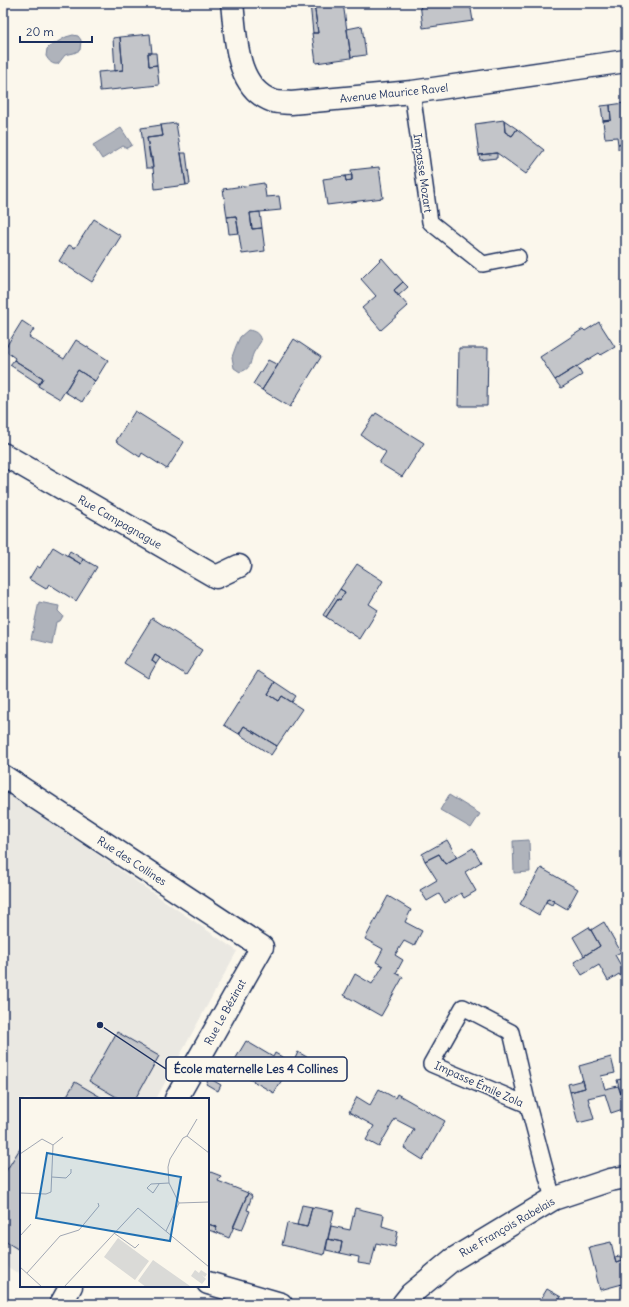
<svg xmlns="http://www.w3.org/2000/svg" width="629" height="1307" viewBox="0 0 629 1307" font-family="Delius,sans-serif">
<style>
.built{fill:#eae8e2}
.water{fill:#afb3bb;stroke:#747e96}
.building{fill:#c3c5c9;stroke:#1b2f5e}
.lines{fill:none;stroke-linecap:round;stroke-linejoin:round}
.lane-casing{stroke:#1b2f5e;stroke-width:18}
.street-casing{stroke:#1b2f5e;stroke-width:25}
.lane{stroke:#fbf7ec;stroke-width:15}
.street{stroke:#fbf7ec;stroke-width:22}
.labels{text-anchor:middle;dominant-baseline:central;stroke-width:3;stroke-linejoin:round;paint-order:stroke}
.street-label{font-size:11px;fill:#1b2f5e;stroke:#fbf7ec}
.inset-road{fill:none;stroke:#a1a7b3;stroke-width:1}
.view{fill:#1f6fb2;fill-opacity:0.15;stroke:#1f6fb2;stroke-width:2}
.inset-edge{fill:none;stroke:#1b2f5e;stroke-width:2}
.leader{fill:none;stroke:#1b2f5e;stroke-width:1.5}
.callout-dot{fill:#1b2f5e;stroke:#fbf7ec;stroke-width:1.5}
.callout{fill:#fbf7ec;stroke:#1b2f5e;stroke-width:1.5}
.callout-label{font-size:12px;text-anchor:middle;font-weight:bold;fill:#1b2f5e}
</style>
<rect width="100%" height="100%" fill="#fbf7ec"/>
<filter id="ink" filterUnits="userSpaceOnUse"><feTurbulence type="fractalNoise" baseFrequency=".025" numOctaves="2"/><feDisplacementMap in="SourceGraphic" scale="8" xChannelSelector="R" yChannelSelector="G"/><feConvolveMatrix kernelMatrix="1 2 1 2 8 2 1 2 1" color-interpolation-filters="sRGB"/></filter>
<g filter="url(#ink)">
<path class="built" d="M 3,789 L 237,951 L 156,1099 L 21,1099 L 21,1275 L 3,1264 Z"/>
<path class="water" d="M 73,35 L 78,36 L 81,40 L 80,50 L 74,53 L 65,55 L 58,64 C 52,65 49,61 46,56 L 47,49 L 49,47 L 66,37 Z
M 121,128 L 132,145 L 127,148 L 123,146 L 102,159 L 93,145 Z
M 248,330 C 255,331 259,333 261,341 C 259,345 256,348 254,352 C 249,362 253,368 240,372 L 234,368 L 232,357 L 236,346 L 240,337 Z
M 39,602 L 59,606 L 58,611 L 63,616 L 60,621 L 56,622 L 52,644 L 31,639 Z
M 449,795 L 480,814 L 471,828 L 440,810 Z
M 529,840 L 530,872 L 514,873 L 513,841 Z"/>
<path class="building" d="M 69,3 L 119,3 L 119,6 L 69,5 Z
M 310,3 L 314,3 L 318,33 L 313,33 Z
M 314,3 L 343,3 L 351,58 L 316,63 L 312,33 L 318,33 Z
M 420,3 L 470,3 L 473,21 L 423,28 Z
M 362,26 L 366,55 L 351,57 L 347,29 Z
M 150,34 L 152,53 L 148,53 L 149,66 L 157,65 L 159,85 L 100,91 L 98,72 L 123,70 L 120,37 Z
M 120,37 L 123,70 L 115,71 L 113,38 Z
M 148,53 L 156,53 L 157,65 L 149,66 Z
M 624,103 L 624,110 L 626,109 L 626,143 L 618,144 L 617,137 L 605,138 L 603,121 L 611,120 L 610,105 Z
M 610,105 L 611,120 L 603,121 L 601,106 Z
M 504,120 L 517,129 L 512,136 L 505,132 Z
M 504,120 L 505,132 L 512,136 L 517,129 L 544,150 L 526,174 L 497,153 L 479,155 L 475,124 Z
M 176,123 L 186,185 L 155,189 L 152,157 L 150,158 L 147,138 L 163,136 L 161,125 Z
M 161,125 L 163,136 L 147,138 L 153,168 L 146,168 L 141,128 Z
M 626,143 L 626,148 L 618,149 L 618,144 Z
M 181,153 L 186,153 L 190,184 L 186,185 Z
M 497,153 L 497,158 L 480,160 L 479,155 Z
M 379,167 L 383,198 L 327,205 L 323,179 L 345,176 L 346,181 L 352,180 L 351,170 Z
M 352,175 L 352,180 L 346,181 L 345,176 Z
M 264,183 L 266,197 L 279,196 L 281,210 L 250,213 L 252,229 L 262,228 L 265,251 L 242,254 L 236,216 L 227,217 L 223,189 Z
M 260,212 L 262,228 L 252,229 L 250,213 Z
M 236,216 L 239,233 L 229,234 L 227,217 Z
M 94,219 L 121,236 L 92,282 L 59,261 L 69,245 L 75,248 Z
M 382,258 L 403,282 L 394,290 L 408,306 L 381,330 L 362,308 L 376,296 L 361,279 Z
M 403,282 L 408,287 L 398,296 L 394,290 Z
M 22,321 L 34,329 L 29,337 L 64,359 L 76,340 L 108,360 L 95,381 L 78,370 L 60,399 L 38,386 L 43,378 L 14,360 L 15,358 L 4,350 Z
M 599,322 L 615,347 L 601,355 L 599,353 L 555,380 L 540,357 L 583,329 L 585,331 Z
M 294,339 L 321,357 L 290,407 L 262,390 Z
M 459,348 L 488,348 L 487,406 L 458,406 Z
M 14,360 L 43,378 L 39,384 L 10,365 Z
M 268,360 L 278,365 L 262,390 L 253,384 Z
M 577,366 L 582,375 L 561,388 L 555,380 Z
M 78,370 L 95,381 L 82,402 L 65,392 Z
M 135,411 L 184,442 L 167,469 L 142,453 L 140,457 L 116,441 Z
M 376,413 L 424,443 L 402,477 L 379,463 L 386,452 L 361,435 Z
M 53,547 L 81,564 L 83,559 L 97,567 L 76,601 L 49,584 L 46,589 L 29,579 L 37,566 L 40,568 Z
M 70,551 L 83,559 L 81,564 L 67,556 Z
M 357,564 L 383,581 L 369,604 L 378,610 L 360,639 L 326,617 L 338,599 L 340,600 L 345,592 L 340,589 Z
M 340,589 L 345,592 L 340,600 L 338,599 L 326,617 L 323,615 Z
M 152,618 L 202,650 L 186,675 L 155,655 L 152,661 L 156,664 L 148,678 L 124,663 Z
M 155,655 L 160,658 L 156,664 L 152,661 Z
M 258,671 L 275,682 L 268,694 L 279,701 L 282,696 L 302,709 L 277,746 L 244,726 L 239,734 L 224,725 Z
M 275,682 L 296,696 L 292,702 L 282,696 L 279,701 L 268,694 Z
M 244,726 L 277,746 L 271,755 L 239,734 Z
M 447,840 L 457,857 L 445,864 L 439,854 L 425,861 L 422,854 Z
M 473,848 L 481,862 L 465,872 L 476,891 L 464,898 L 461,893 L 445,903 L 439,894 L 427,901 L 420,890 L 437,880 L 425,861 L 439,854 L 445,864 Z
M 541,868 L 578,889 L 567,909 L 548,898 L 539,915 L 520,904 Z
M 388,896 L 411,910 L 405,922 L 422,931 L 414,946 L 404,941 L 395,955 L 403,960 L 396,973 L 403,977 L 381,1016 L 344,995 L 355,974 L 372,984 L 383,966 L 376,962 L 383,949 L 365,939 Z
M 548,898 L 554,901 L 552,905 L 546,902 Z
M 604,922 L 621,952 L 615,955 L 624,971 L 626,969 L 626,985 L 619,974 L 608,981 L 599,965 L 582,975 L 574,962 L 600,946 L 591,930 Z
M 589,927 L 600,946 L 584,956 L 573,937 Z
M 117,1032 L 159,1056 L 135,1099 L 120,1099 L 89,1081 Z
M 246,1041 L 273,1057 L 275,1053 L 293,1063 L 298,1052 L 312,1060 L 300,1080 L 286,1073 L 274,1093 L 230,1068 Z
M 611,1057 L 615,1073 L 601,1076 L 605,1089 L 618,1086 L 621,1094 L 626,1092 L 626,1108 L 611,1113 L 605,1094 L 588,1098 L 594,1119 L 578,1123 L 570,1092 L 585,1088 L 579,1066 Z
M 209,1078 L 221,1085 L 218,1091 L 206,1084 Z
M 626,1078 L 626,1092 L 621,1094 L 617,1080 Z
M 583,1080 L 585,1088 L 570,1092 L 568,1084 Z
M 75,1082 L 104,1099 L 65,1099 Z
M 379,1089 L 395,1098 L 397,1094 L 445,1121 L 423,1160 L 404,1148 L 414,1129 L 395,1119 L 379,1147 L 366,1140 L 374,1126 L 349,1112 L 357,1097 L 370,1105 Z
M 21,1147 L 21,1251 L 3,1240 L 3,1176 Z
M 208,1171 L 221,1176 L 218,1181 L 248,1193 L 229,1238 L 215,1232 L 217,1227 L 208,1224 Z
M 248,1193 L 252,1196 L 247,1210 L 250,1211 L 242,1230 L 233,1227 Z
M 302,1205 L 312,1207 L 307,1227 L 297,1225 Z
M 312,1207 L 334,1211 L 324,1255 L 282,1245 L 287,1223 L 307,1227 Z
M 355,1208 L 384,1215 L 382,1226 L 398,1231 L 395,1247 L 376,1243 L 371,1265 L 358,1263 L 359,1257 L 340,1253 L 342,1242 L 328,1239 L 331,1226 L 350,1230 Z
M 208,1224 L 217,1227 L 215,1232 L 208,1230 Z
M 328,1239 L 342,1242 L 340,1253 L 326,1250 Z
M 611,1242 L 616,1263 L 626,1260 L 626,1283 L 600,1290 L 589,1247 Z
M 620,1256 L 621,1261 L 616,1263 L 614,1257 Z
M 547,1289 L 561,1297 L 557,1304 L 538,1304 Z"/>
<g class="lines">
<defs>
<path id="lane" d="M 412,92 L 430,222 L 483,264 L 518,257
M 528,1105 L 431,1064 L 463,1007 L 511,1032 L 528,1105 L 553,1199"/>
<path id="street" d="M 232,3 C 236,36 235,88 273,101 C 278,103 286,102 291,103 L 412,92 L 626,61
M 3,454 L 216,577 L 239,566
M 3,776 L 262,947 L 176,1099
M 208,1283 L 281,1304
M 61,1304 L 71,1286
M 403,1304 L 411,1294 L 452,1260 L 553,1199 L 610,1180 L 626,1177"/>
</defs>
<use href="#lane" class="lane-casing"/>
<use href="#street" class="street-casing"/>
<use href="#lane" class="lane"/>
<use href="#street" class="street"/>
</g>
</g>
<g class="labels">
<g class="street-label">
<text transform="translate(394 93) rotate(-6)">Avenue Maurice Ravel</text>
<text transform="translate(423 173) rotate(82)">Impasse Mozart</text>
<text transform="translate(120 522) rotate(30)">Rue Campagnague</text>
<text transform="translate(132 861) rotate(33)">Rue des Collines</text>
<text transform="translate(225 1012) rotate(-61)">Rue Le Bézinat</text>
<text transform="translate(479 1084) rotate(24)">Impasse Émile Zola</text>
<text transform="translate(507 1227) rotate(-30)">Rue François Rabelais</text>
</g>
</g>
<g transform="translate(20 1098)">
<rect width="189" height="189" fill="#fbf7ec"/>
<path d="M 98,140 L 129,163 L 115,182 L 84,159 ZM 133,162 L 170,188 L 169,189 L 126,189 L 118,183 ZM 175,172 L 179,175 L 181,172 L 187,176 L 185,179 L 182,177 L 186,181 L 182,186 L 171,178 Z" fill="#dadad7"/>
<path class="inset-road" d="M 167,38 L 177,21M 33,47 L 43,39M 189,55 L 167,38 L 163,40 L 150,61 L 148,69 L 149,85 L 159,105 L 189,104M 0,56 L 22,41 L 33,47 L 31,94 L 26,96 L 0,95M 32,79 L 46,80 L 51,75 L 51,71M 139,86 L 133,95 L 127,90 L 131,86 L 149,85M 146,133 L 159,105M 94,135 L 115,150 L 119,146M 0,138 L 11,126M 0,169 L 22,189M 7,175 L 40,138 L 59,132 L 79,108 L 78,105M 44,189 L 118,110 L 189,169"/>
<path class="view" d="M 27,55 L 161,79 L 150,143 L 16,120 Z"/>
<rect width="189" height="189" class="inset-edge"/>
</g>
<path class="leader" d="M100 1025L166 1069"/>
<circle class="callout-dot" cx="100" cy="1025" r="4"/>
<rect class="callout" x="166" y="1057" width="181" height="24" rx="4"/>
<g class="callout-label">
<text x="256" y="1073">École maternelle Les 4 Collines</text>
</g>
<rect width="629" height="1307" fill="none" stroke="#fbf7ec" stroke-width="16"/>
<rect x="8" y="8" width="613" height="1291" fill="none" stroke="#1b2f5e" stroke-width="1.5" filter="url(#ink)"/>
<path d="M20 36v6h72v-6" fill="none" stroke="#1b2f5e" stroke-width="2"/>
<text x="26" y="36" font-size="12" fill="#1b2f5e" stroke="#fbf7ec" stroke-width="3" paint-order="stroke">20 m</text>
</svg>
